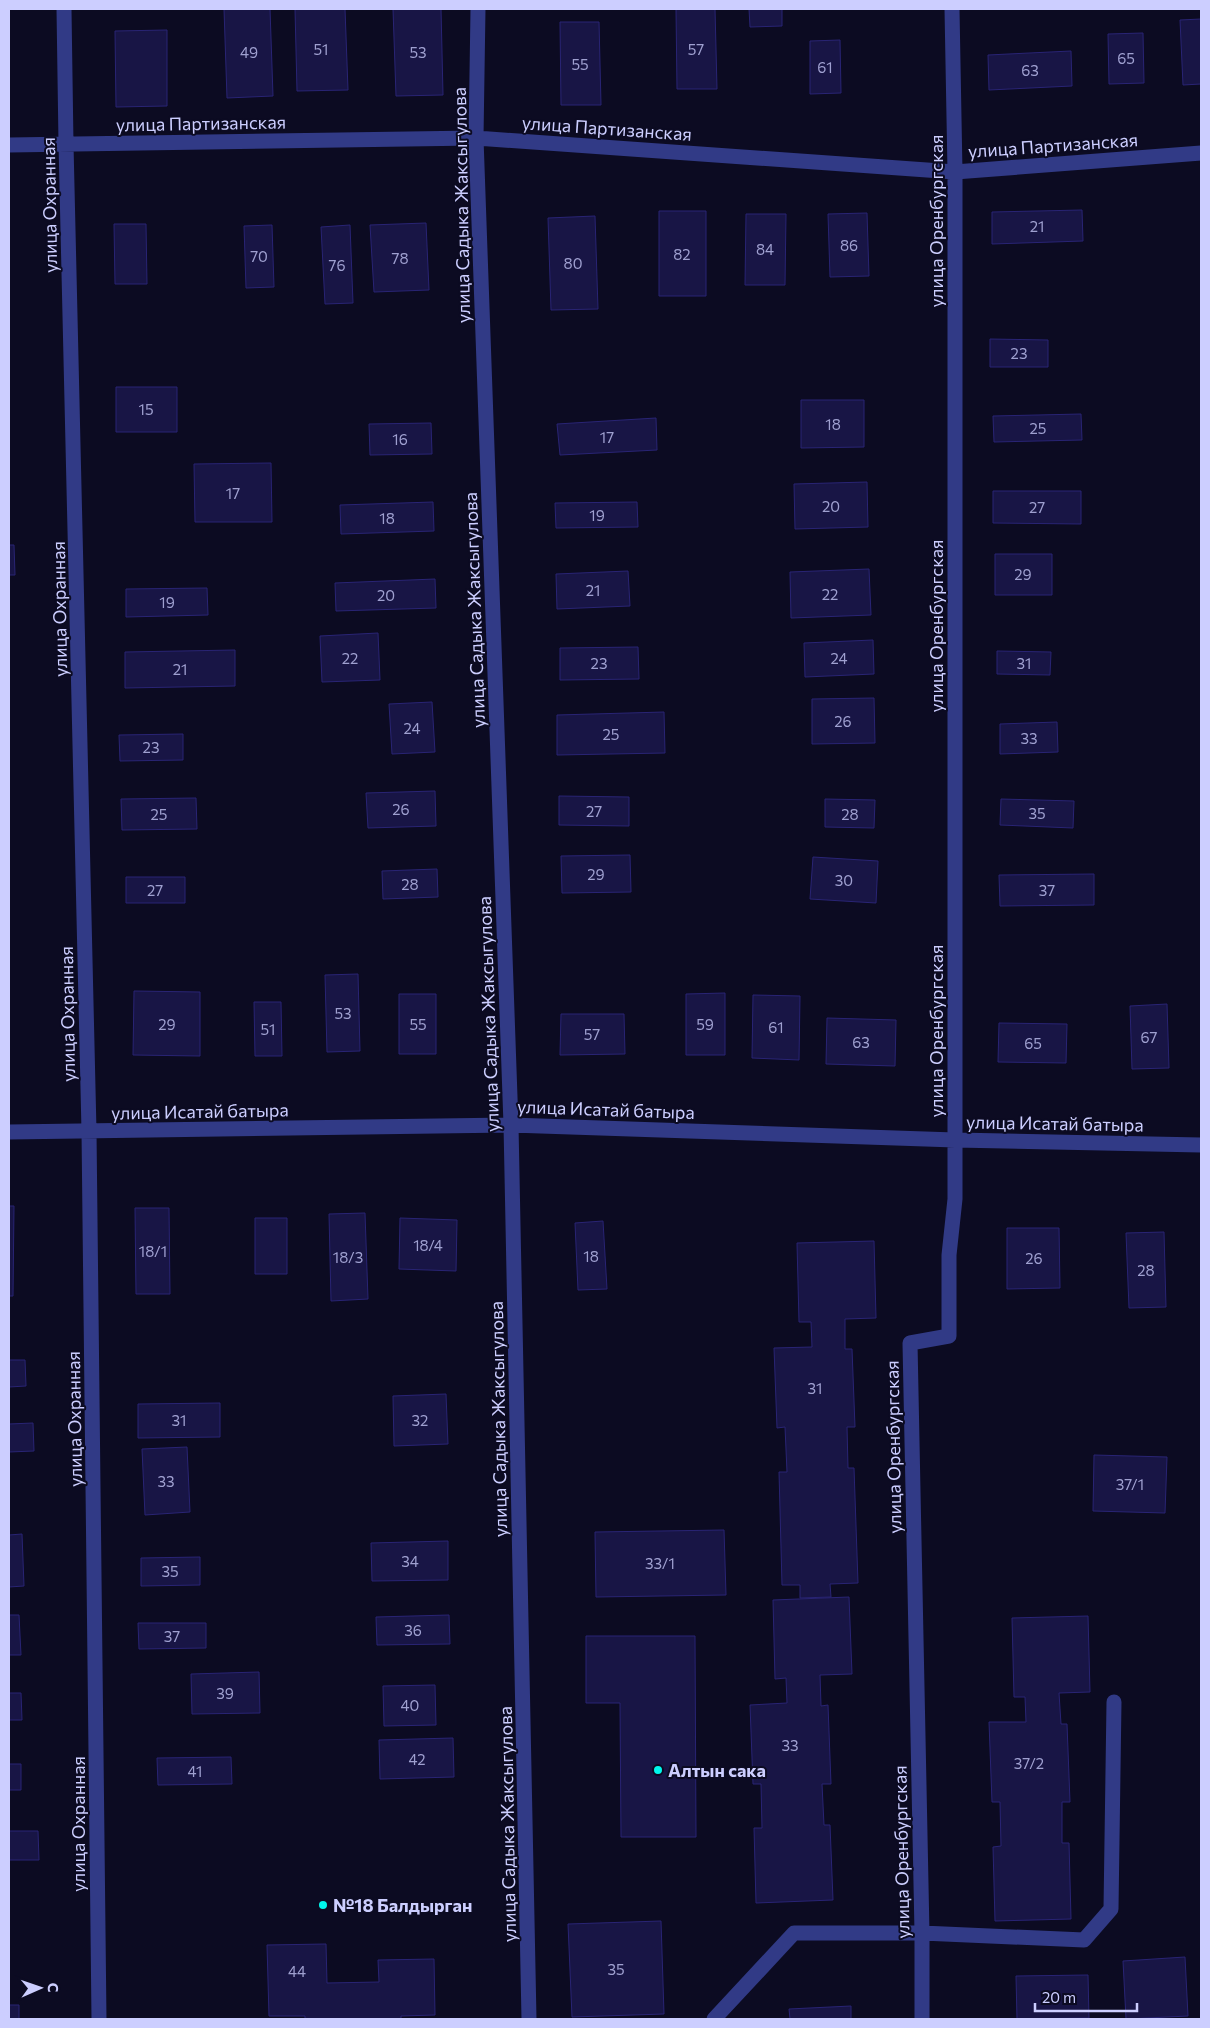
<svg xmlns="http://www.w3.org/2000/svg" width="1210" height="2028" viewBox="0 0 1210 2028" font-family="Commissioner,sans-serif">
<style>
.building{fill:#181545;stroke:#292474}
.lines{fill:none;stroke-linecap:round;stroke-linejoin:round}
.minor{stroke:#313a86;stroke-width:15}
.poi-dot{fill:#00f7ec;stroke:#0c0b22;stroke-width:2}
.labels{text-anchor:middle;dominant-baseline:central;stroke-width:4;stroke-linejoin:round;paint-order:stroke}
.number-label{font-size:15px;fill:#9fa0d0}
.street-label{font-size:18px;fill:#ccceff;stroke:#0c0b22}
.poi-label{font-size:18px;font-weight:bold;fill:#ccceff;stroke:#0c0b22;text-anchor:start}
</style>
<rect width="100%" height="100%" fill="#0c0b22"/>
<path class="building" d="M 224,9 L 270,9 L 273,96 L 227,98 Z
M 295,9 L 345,9 L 348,90 L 297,91 Z
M 393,9 L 441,9 L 443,95 L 396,96 Z
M 676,9 L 715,9 L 717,89 L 677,89 Z
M 749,9 L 782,9 L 782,26 L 750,27 Z
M 1201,19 L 1201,84 L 1183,85 L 1180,20 Z
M 560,22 L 599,22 L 601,105 L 561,105 Z
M 167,30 L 167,106 L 116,107 L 115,31 Z
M 1143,33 L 1144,83 L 1109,84 L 1108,34 Z
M 840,40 L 841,93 L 810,94 L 810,41 Z
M 1071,51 L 1072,86 L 989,90 L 988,55 Z
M 1082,210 L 1083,241 L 992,244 L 992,212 Z
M 659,211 L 706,211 L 706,296 L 659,296 Z
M 867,213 L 869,276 L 830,277 L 828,214 Z
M 746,214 L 786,214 L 785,285 L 745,285 Z
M 595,216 L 598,309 L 551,310 L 548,218 Z
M 426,223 L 429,290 L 374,292 L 370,225 Z
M 114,224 L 146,224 L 147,284 L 115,284 Z
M 272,225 L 274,287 L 246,288 L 244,226 Z
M 350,225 L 353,303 L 325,304 L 321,227 Z
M 990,339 L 1048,340 L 1048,367 L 990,367 Z
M 116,387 L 177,387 L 177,432 L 116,432 Z
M 801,400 L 864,400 L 864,447 L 801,448 Z
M 1081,414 L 1082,440 L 994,442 L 993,416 Z
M 656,418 L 657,450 L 560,455 L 557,424 Z
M 431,423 L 432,454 L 370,455 L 369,424 Z
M 271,463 L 272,522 L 195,522 L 194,464 Z
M 867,482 L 868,527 L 795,529 L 794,484 Z
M 993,491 L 1081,491 L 1081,524 L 993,523 Z
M 433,502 L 434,531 L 341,534 L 340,505 Z
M 637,502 L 638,527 L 556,528 L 555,503 Z
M 9,545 L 14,545 L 15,575 L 9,575 Z
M 995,554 L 1052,554 L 1052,595 L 995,595 Z
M 869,569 L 871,615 L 791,618 L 790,572 Z
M 628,571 L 630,606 L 557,609 L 556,574 Z
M 435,579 L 436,608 L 336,611 L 335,583 Z
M 207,588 L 208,615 L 126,617 L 126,589 Z
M 378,633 L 380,680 L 322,682 L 320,636 Z
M 873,640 L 874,674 L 805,677 L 804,643 Z
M 638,647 L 639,679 L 560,680 L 560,648 Z
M 235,650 L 235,686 L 125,688 L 125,652 Z
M 997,651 L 1051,652 L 1050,675 L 997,674 Z
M 874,698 L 875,743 L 812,744 L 812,699 Z
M 432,702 L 435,752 L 392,754 L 389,704 Z
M 664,712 L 665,753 L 557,755 L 557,715 Z
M 1057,722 L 1058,752 L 1000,754 L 1000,724 Z
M 183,734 L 183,760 L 120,761 L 119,735 Z
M 435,791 L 436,826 L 368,828 L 366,793 Z
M 559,796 L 629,797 L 629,826 L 559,825 Z
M 196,798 L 197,829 L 122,830 L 121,799 Z
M 825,799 L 875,800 L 874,828 L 825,827 Z
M 1001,799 L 1074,801 L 1073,828 L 1000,825 Z
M 630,855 L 631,892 L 562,893 L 561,856 Z
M 813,857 L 878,861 L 876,903 L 810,899 Z
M 437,869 L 438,897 L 383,899 L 382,871 Z
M 1094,874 L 1094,905 L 1000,906 L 999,875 Z
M 126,877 L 185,877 L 185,903 L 126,903 Z
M 358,974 L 360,1051 L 327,1052 L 325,975 Z
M 134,991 L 200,992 L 200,1056 L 133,1055 Z
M 725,993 L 725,1055 L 686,1055 L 686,994 Z
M 399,994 L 436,994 L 436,1054 L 399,1054 Z
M 753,995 L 800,996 L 799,1060 L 752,1058 Z
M 254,1002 L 281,1002 L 282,1056 L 255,1056 Z
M 1167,1004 L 1169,1068 L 1132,1069 L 1130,1006 Z
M 561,1014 L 624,1014 L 625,1054 L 560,1055 Z
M 827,1018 L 896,1020 L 895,1066 L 826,1064 Z
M 999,1023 L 1067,1024 L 1066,1063 L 998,1062 Z
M 9,1206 L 14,1206 L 13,1296 L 9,1296 Z
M 135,1208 L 169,1208 L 170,1294 L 136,1294 Z
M 365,1213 L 368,1299 L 331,1301 L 329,1214 Z
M 255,1218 L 287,1218 L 287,1274 L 255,1274 Z
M 400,1218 L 457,1220 L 456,1271 L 399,1269 Z
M 603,1221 L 607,1289 L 578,1290 L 575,1223 Z
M 1007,1228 L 1059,1228 L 1060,1288 L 1007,1289 Z
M 1164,1232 L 1166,1307 L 1129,1308 L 1126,1233 Z
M 874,1241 L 876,1318 L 845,1319 L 845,1349 L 852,1349 L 855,1427 L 847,1427 L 848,1468 L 854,1468 L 858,1583 L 830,1584 L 831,1597 L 800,1598 L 800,1585 L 782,1585 L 779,1472 L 787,1472 L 785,1427 L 777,1428 L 774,1348 L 812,1347 L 811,1322 L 799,1322 L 797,1243 Z
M 9,1360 L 25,1360 L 26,1386 L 9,1387 Z
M 446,1394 L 448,1444 L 394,1446 L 393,1396 Z
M 220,1403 L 220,1437 L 138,1438 L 138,1404 Z
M 33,1423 L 34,1451 L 9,1452 L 9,1424 Z
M 187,1447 L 190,1512 L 145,1515 L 142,1449 Z
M 1094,1455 L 1167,1457 L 1165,1513 L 1093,1511 Z
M 724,1530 L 726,1595 L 596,1597 L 595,1532 Z
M 22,1534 L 24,1586 L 9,1587 L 9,1535 Z
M 448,1541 L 448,1580 L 372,1581 L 371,1543 Z
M 200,1557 L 200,1585 L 141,1586 L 141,1558 Z
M 849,1597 L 852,1674 L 820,1675 L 821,1706 L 828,1705 L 831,1784 L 822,1784 L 824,1825 L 830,1825 L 833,1900 L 756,1903 L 754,1828 L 762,1828 L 761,1784 L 753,1784 L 750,1705 L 787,1703 L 786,1678 L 775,1679 L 773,1600 Z
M 9,1615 L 19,1615 L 21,1655 L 9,1655 Z
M 449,1615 L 450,1644 L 377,1645 L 376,1617 Z
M 1088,1616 L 1090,1692 L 1059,1693 L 1061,1724 L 1067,1724 L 1070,1802 L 1062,1802 L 1062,1843 L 1069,1843 L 1071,1919 L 995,1921 L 993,1847 L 1001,1846 L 1000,1802 L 992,1802 L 989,1722 L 1026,1722 L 1025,1697 L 1014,1697 L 1012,1618 Z
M 138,1623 L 206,1623 L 206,1648 L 139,1649 Z
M 586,1636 L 695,1636 L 696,1837 L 621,1837 L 620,1703 L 586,1703 Z
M 259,1672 L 260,1713 L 192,1714 L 191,1674 Z
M 435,1685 L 436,1725 L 384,1726 L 383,1686 Z
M 9,1693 L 21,1693 L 22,1720 L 9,1720 Z
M 453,1738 L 454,1777 L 380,1779 L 379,1740 Z
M 231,1757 L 232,1784 L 158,1785 L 157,1758 Z
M 9,1764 L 21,1764 L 21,1790 L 9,1790 Z
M 9,1831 L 38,1831 L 39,1860 L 9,1860 Z
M 661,1921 L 664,2014 L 572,2017 L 568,1924 Z
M 326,1944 L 327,1983 L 379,1982 L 378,1960 L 434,1959 L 435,2015 L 401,2016 L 401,2019 L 305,2019 L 305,2016 L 269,2016 L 267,1945 Z
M 1185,1957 L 1188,2016 L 1126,2019 L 1123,1961 Z
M 1088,1975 L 1089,2018 L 1017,2019 L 1016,1976 Z
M 9,2005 L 19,2005 L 19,2019 L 9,2019 Z
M 851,2006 L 851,2019 L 790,2019 L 789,2009 Z"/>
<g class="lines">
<path class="minor" d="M 64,9 L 66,144 L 89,1131 L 99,2019
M 478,9 L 476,138 L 511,1125 L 529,2019
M 9,145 L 476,138 L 955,172 L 1201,153
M 9,1132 L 511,1125 L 955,1140 L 1201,1145
M 714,2019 L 794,1933 L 922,1933 L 1084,1940 L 1111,1909 L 1114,1702
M 922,2019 L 922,1933 L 910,1343 L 949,1336 L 949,1255 L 955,1199 L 955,172 L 952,9"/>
</g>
<g class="poi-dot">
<circle cx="658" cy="1770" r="5"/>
<circle cx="323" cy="1905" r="5"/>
</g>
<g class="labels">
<g class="number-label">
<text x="321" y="49">51</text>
<text x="696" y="49">57</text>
<text x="249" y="52">49</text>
<text x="418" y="52">53</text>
<text x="1126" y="58">65</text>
<text x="580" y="64">55</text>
<text x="825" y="67">61</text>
<text x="1030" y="70">63</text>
<text x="1037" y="226">21</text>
<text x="849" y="245">86</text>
<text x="765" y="249">84</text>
<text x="682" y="254">82</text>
<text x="259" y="256">70</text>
<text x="400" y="258">78</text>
<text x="573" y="263">80</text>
<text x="337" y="265">76</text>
<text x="1019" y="353">23</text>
<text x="146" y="409">15</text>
<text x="833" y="424">18</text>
<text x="1038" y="428">25</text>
<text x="607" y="437">17</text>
<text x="400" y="439">16</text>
<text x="233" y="493">17</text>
<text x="831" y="506">20</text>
<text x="1037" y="507">27</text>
<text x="597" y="515">19</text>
<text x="387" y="518">18</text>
<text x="1023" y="574">29</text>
<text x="593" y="590">21</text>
<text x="830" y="594">22</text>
<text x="386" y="595">20</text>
<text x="167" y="602">19</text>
<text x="350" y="658">22</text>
<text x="839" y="658">24</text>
<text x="599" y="663">23</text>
<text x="1024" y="663">31</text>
<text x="180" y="669">21</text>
<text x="843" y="721">26</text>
<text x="412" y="728">24</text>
<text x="611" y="734">25</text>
<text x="1029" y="738">33</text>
<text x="151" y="747">23</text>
<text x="401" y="809">26</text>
<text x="594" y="811">27</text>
<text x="1037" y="813">35</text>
<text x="159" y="814">25</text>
<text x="850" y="814">28</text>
<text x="596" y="874">29</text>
<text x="844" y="880">30</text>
<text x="410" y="884">28</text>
<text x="155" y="890">27</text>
<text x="1047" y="890">37</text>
<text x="343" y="1013">53</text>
<text x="167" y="1024">29</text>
<text x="418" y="1024">55</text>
<text x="705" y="1024">59</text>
<text x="776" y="1027">61</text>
<text x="268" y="1029">51</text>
<text x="592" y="1034">57</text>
<text x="1149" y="1037">67</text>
<text x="861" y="1042">63</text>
<text x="1033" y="1043">65</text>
<text x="428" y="1245">18/4</text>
<text x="153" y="1251">18/1</text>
<text x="591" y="1256">18</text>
<text x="348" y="1257">18/3</text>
<text x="1034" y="1258">26</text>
<text x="1146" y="1270">28</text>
<text x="815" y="1388">31</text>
<text x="179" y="1420">31</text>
<text x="420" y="1420">32</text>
<text x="166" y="1481">33</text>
<text x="1130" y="1484">37/1</text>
<text x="410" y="1561">34</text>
<text x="660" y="1563">33/1</text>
<text x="170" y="1571">35</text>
<text x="413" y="1630">36</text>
<text x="172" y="1636">37</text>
<text x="225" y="1693">39</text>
<text x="410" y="1705">40</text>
<text x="790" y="1745">33</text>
<text x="417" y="1759">42</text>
<text x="1029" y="1763">37/2</text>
<text x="195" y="1771">41</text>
<text x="616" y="1969">35</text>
<text x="297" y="1971">44</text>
</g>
<g class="street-label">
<text transform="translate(201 123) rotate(-1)">улица Партизанская</text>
<text transform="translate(607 128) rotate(4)">улица Партизанская</text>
<text transform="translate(1053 145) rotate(-4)">улица Партизанская</text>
<text transform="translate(49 205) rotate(-91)">улица Охранная</text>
<text transform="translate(461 205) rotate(-91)">улица Садыка Жаксыгулова</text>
<text transform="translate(936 221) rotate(-90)">улица Оренбургская</text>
<text transform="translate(59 609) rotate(-91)">улица Охранная</text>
<text transform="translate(474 610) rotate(-92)">улица Садыка Жаксыгулова</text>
<text transform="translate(936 626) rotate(-90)">улица Оренбургская</text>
<text transform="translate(67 1014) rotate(-91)">улица Охранная</text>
<text transform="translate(488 1014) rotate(-92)">улица Садыка Жаксыгулова</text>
<text transform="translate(936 1031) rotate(-90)">улица Оренбургская</text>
<text transform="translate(606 1109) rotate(2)">улица Исатай батыра</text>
<text transform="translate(200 1111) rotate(-1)">улица Исатай батыра</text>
<text transform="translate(1055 1123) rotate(1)">улица Исатай батыра</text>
<text transform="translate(74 1419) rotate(-91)">улица Охранная</text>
<text transform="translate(498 1419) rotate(-91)">улица Садыка Жаксыгулова</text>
<text transform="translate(893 1447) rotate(-91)">улица Оренбургская</text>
<text transform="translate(78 1824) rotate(-90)">улица Охранная</text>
<text transform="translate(507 1824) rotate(-91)">улица Садыка Жаксыгулова</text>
<text transform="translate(901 1852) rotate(-91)">улица Оренбургская</text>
</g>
<g class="poi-label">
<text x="668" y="1770">Алтын сака</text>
<text x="333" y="1905">№18 Балдырган</text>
</g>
</g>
<rect width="1210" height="2028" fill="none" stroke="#ccceff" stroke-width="20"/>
<g transform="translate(40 1988) rotate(88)" stroke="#0c0b22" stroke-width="4" paint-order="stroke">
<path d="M0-4L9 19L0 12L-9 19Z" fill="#ccceff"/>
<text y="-8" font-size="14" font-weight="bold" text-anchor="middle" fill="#ccceff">С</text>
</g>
<path d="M1035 2003v8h102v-8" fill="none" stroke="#ccceff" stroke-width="2.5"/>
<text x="1042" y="2003" font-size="15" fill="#ccceff" stroke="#0c0b22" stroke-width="4" paint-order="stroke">20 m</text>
</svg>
